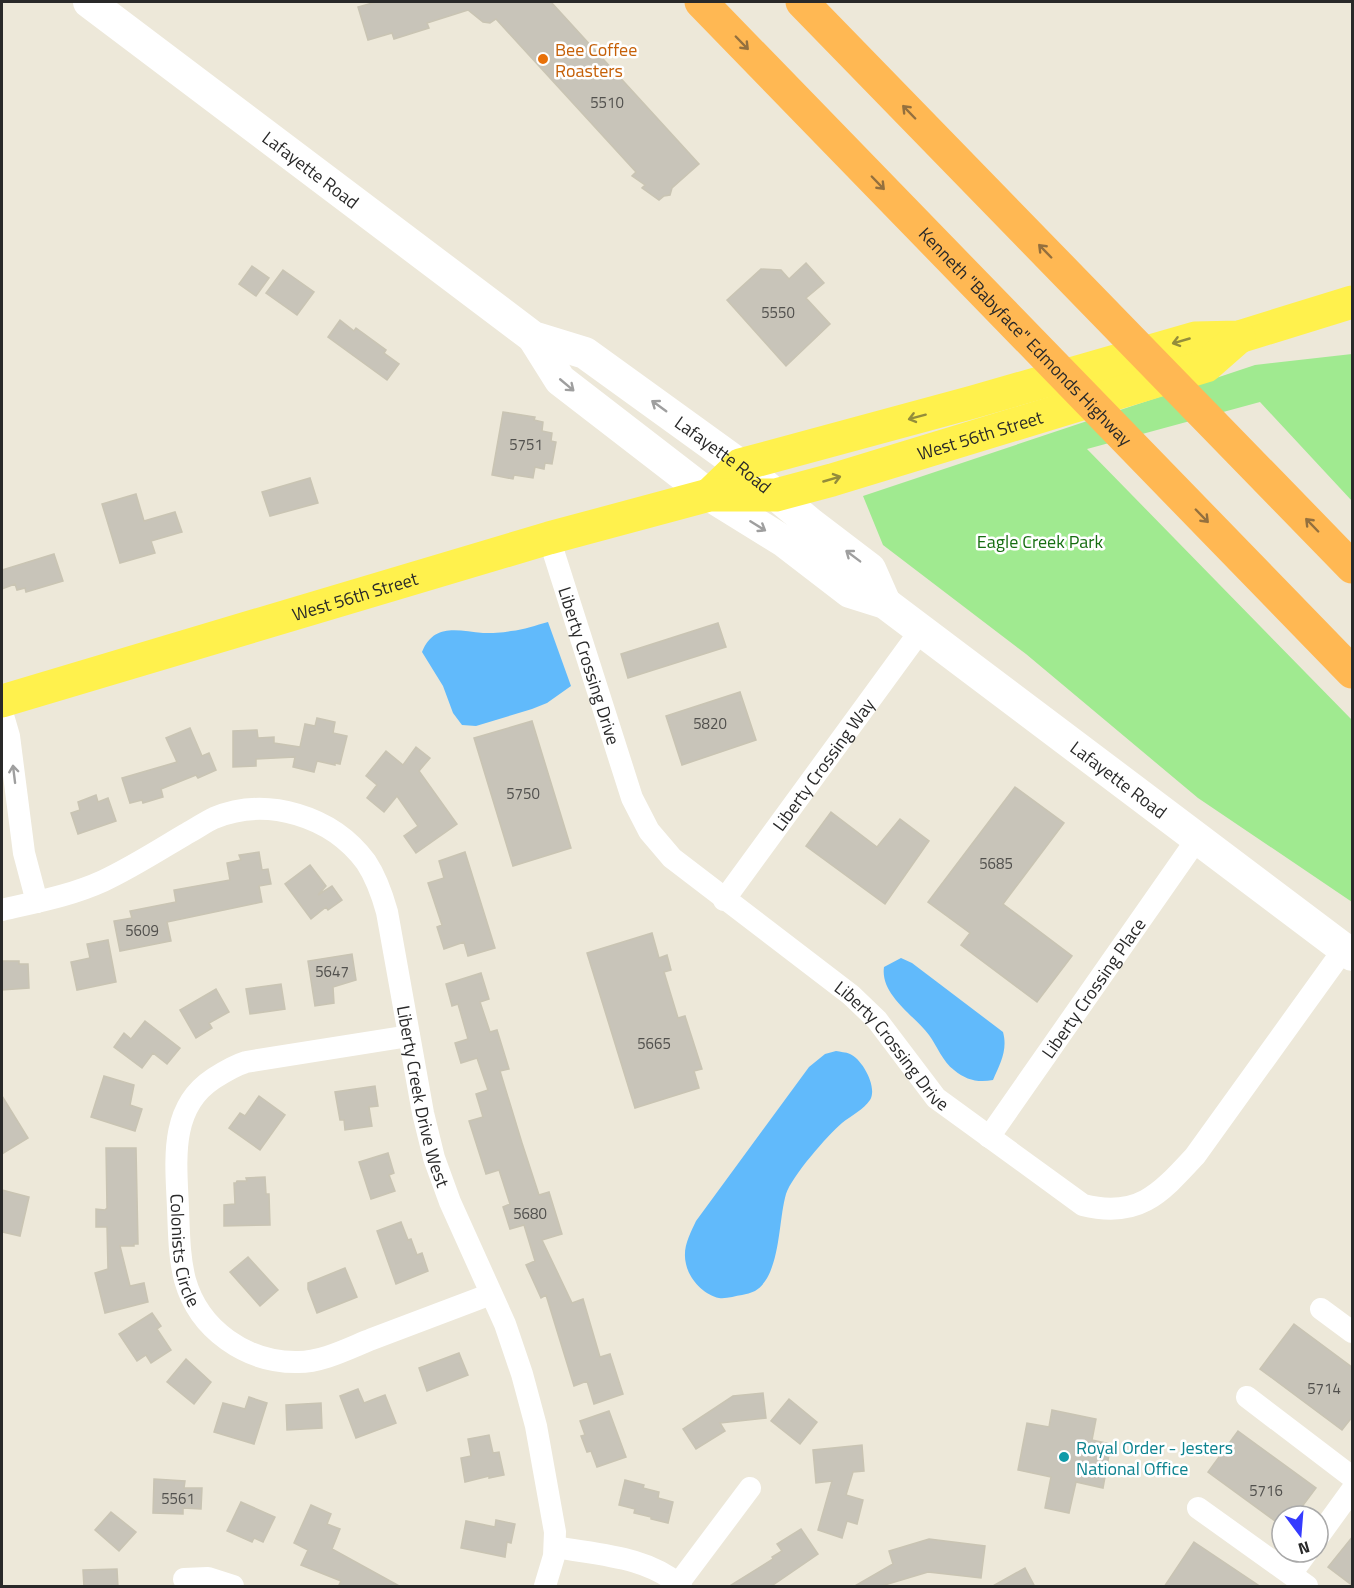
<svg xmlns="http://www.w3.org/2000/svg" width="1354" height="1588" viewBox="0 0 1354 1588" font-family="'Titillium Web',sans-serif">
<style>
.green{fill:#a0ea90}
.water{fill:#61bafb}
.building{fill:#c8c4b9;stroke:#c9c4b3;stroke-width:1.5}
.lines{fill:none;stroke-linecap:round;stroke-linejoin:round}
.street{stroke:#fff;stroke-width:22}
.secondary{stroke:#fff;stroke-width:32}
.primary{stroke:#fff14d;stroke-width:33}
.highway{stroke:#ffb853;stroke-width:33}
.oneway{stroke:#94703e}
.oneway2{stroke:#948d3b}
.oneway3{stroke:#9f9f9f}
.food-dot{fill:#e8710a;stroke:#fff;stroke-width:2}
.culture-dot{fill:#0f9aa8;stroke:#fff;stroke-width:2}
.labels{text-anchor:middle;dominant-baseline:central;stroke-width:5;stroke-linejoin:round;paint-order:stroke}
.number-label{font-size:15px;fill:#51504d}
.food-label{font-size:18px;fill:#c56008;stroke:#fff;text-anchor:start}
.street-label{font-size:18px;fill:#292929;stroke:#fff}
.park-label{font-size:18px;fill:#176e12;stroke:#fff}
.culture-label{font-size:18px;fill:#0d838f;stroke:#fff;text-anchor:start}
</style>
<rect width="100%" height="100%" fill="#ede8d9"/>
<path class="green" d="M 1352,354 L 1352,501 L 1260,402 L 1087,449 L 1352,720 L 1352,902 L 1198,798 L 1026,654 L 883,545 L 863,496 L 1255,365 Z"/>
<path class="water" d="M 548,622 L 571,686 L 547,703 L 532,709 L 476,726 L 462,725 L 453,713 L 443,686 L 422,652 C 434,622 459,631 483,633 C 492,633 503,633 511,631 C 524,630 536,625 548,622 Z
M 901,958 L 912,963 L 1003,1032 C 1008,1050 1000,1064 993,1080 C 978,1083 966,1080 954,1070 C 943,1062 937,1046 929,1035 C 914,1015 880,995 884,967 Z
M 836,1051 C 840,1052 846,1052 850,1054 C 862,1059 878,1087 870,1100 C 864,1109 851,1116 842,1123 C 827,1136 792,1176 786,1194 C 778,1221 781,1275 755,1291 C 751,1293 746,1294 742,1295 C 735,1296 726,1299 719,1298 C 704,1295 689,1279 686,1264 C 682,1248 690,1234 696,1221 L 809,1067 L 825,1054 Z"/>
<path class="building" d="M 376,2 L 551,2 L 699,164 L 672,188 L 670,195 L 664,196 L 659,200 L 642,188 L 645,185 L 632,176 L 636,172 L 496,19 L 490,23 L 483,22 L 468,10 L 427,23 L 429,28 L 394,39 L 392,33 L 368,40 L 358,7 Z
M 806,263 L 824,283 L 806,298 L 830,324 L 786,366 L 727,300 L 761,269 L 781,270 L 789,279 Z
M 252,266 L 269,278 L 256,296 L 239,284 Z
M 283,270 L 314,292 L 297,315 L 266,293 Z
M 340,320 L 354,331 L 356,328 L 386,350 L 384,353 L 399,364 L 387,380 L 328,337 Z
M 503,412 L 535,417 L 534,420 L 543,422 L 542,431 L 552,433 L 551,441 L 556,442 L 552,464 L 545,463 L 544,469 L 535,467 L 533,478 L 514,475 L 513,479 L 492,475 Z
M 310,478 L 318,503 L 270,516 L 262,492 Z
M 136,494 L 144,521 L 175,512 L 182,532 L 151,541 L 155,553 L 120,563 L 102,504 Z
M 54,554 L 63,581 L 26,592 L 25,588 L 17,590 L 15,584 L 2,589 L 2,570 Z
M 718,623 L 726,647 L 628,678 L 621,654 Z
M 740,692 L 756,740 L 682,765 L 666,716 Z
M 317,718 L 335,722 L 333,733 L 347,736 L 340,764 L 335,763 L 335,765 L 317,761 L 314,772 L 293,767 L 295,757 L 256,759 L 256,766 L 233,767 L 233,731 L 257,730 L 258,738 L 274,737 L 274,743 L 300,747 L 305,724 L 315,726 Z
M 532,721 L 571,848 L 513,866 L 474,738 Z
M 190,728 L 202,756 L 209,753 L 216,770 L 198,778 L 196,775 L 161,789 L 163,797 L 143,803 L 142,800 L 130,803 L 122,778 L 177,762 L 166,738 Z
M 416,747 L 430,758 L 419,771 L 457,824 L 416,853 L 404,836 L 418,826 L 397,796 L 384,812 L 367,798 L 377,785 L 366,776 L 386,751 L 403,765 Z
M 1015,787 L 1064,823 L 1003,904 L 1072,956 L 1037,1002 L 961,945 L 970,933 L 928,902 Z
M 96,795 L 98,802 L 108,798 L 116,821 L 78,834 L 71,813 L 80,810 L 78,802 Z
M 831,812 L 877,847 L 900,819 L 929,841 L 885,904 L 806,846 Z
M 259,852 L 262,870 L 268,869 L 271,884 L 259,886 L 262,902 L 167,922 L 171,941 L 120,951 L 114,921 L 132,918 L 130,911 L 176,902 L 174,890 L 230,880 L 227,863 L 241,860 L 239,855 Z
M 465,852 L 495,948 L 468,956 L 464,942 L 444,949 L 437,927 L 442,925 L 428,883 L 444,878 L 439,861 Z
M 310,865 L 326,886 L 318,895 L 332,886 L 342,900 L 328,910 L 326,907 L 311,919 L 285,884 Z
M 652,933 L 659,958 L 667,955 L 671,970 L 664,972 L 678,1018 L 685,1016 L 702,1069 L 694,1071 L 699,1088 L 635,1108 L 587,953 Z
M 108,940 L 116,982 L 77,990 L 71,962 L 90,958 L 87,944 Z
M 352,954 L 356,980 L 333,987 L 334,1003 L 315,1006 L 308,961 Z
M 2,961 L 19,961 L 19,964 L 28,964 L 29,988 L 2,990 Z
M 481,973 L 489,999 L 480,1002 L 490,1032 L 497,1030 L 509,1069 L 500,1071 L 522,1143 L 539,1195 L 549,1192 L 562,1234 L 542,1240 L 572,1303 L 583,1299 L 600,1357 L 610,1354 L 623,1394 L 594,1404 L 587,1381 L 574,1386 L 546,1295 L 541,1298 L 526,1265 L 535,1261 L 524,1225 L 510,1229 L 503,1207 L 510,1204 L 499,1170 L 486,1174 L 469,1121 L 483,1117 L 476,1094 L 488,1090 L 477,1058 L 461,1063 L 455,1043 L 468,1039 L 458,1004 L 452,1006 L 446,984 Z
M 281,984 L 285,1009 L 250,1014 L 246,989 Z
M 216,989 L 229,1012 L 209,1023 L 212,1028 L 196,1038 L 180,1010 Z
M 145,1021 L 180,1048 L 167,1064 L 153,1053 L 142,1068 L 114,1047 L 124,1033 L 131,1039 Z
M 104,1076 L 134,1085 L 130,1105 L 142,1109 L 135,1131 L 91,1117 Z
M 375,1086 L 378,1106 L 369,1107 L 372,1126 L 345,1130 L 344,1120 L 340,1120 L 335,1092 Z
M 2,1096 L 28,1138 L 2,1154 Z
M 259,1096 L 285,1115 L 260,1150 L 229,1128 L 240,1113 L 245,1116 Z
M 106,1148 L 136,1148 L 138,1244 L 134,1244 L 134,1246 L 120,1246 L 130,1286 L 144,1283 L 148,1302 L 105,1313 L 95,1273 L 108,1269 L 107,1227 L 96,1227 L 96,1209 L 105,1210 L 107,1208 Z
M 388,1153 L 394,1173 L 389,1175 L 395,1191 L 371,1199 L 359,1162 Z
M 265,1177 L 266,1194 L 269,1194 L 270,1225 L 224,1226 L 224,1205 L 235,1204 L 234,1183 L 236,1183 L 237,1181 L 247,1181 L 246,1178 Z
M 2,1190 L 29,1197 L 20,1236 L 2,1232 Z
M 401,1222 L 408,1240 L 411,1239 L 417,1255 L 422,1253 L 428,1271 L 396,1284 L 377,1231 Z
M 248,1257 L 278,1290 L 260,1306 L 230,1272 Z
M 345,1268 L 357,1297 L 317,1313 L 308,1289 L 308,1283 Z
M 152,1313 L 161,1326 L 157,1329 L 171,1350 L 151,1363 L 146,1355 L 137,1361 L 119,1334 Z
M 1294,1324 L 1353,1368 L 1353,1416 L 1342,1430 L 1260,1369 Z
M 459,1353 L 468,1375 L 427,1391 L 419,1368 Z
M 186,1359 L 211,1382 L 194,1404 L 167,1382 Z
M 358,1389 L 364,1403 L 385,1395 L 396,1423 L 356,1438 L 340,1396 Z
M 763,1393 L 766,1418 L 720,1423 L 725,1431 L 696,1449 L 683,1429 L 733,1396 Z
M 249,1397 L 267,1403 L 254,1444 L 214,1432 L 223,1403 L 245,1409 Z
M 789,1399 L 817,1422 L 800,1444 L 771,1421 Z
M 321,1403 L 322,1428 L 287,1430 L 286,1405 Z
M 1052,1410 L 1096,1419 L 1092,1440 L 1111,1444 L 1103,1488 L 1076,1482 L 1069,1513 L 1045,1508 L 1051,1477 L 1018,1470 L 1027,1423 L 1049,1427 Z
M 609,1411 L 626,1457 L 597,1467 L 591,1451 L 587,1452 L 581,1436 L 585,1435 L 580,1421 Z
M 1238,1431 L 1316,1488 L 1295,1516 L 1282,1516 L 1282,1526 L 1208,1472 Z
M 489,1435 L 493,1453 L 499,1452 L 504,1475 L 489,1478 L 489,1476 L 465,1482 L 461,1458 L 471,1456 L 468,1439 Z
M 862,1445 L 864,1471 L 853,1472 L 846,1495 L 863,1500 L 857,1524 L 847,1521 L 842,1538 L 818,1530 L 832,1481 L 816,1483 L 813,1450 Z
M 154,1479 L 185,1481 L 184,1488 L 202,1488 L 201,1509 L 183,1508 L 183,1514 L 153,1513 Z
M 625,1480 L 644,1485 L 643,1488 L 659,1492 L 658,1498 L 673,1502 L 668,1523 L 651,1519 L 651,1517 L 634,1513 L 635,1509 L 619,1505 Z
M 241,1502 L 275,1517 L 263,1542 L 254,1538 L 252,1542 L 227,1531 Z
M 311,1505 L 331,1514 L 327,1524 L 340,1529 L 332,1549 L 401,1587 L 338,1587 L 341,1581 L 301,1565 L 308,1550 L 294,1543 Z
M 111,1512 L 136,1532 L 119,1551 L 95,1530 Z
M 496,1520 L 515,1524 L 511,1543 L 507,1542 L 505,1557 L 461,1548 L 466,1521 L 495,1527 Z
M 801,1529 L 818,1554 L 770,1587 L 728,1587 L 773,1559 L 772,1557 L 782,1551 L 777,1544 Z
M 1353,1536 L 1353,1586 L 1328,1567 Z
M 929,1539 L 985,1546 L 981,1578 L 928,1572 L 878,1587 L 853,1587 L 893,1564 L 889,1551 Z
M 1194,1542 L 1261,1587 L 1164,1587 Z
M 1025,1568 L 1035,1587 L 991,1587 Z
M 117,1569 L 118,1587 L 84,1587 L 83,1570 Z"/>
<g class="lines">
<g class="street">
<path id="s1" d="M 549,538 L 632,798 L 649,831 L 672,858 L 851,995 L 877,1020 L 936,1098 L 1083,1205 C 1138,1219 1160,1194 1195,1156 L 1344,949"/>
<path d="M 2,712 L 9,736 L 24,853 L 37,902"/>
<path id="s2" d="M 724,900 L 921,630"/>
<path id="s3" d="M 2,910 C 36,902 70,896 103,881 C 131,868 159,850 186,834 C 196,829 205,822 214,818 C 267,796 332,816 366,862 C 376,877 382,894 387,912 L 423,1113 L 434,1158 L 450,1202 L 505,1324 L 522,1374 L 536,1426 L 555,1532 L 554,1556 L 545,1586"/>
<path id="s4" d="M 409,1036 L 246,1062 C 233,1066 224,1072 213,1079 C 169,1108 176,1161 178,1208 C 179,1232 179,1257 185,1280 C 199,1330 247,1363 298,1362 C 323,1362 349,1348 372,1339 C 412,1324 452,1309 491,1294"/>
<path id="s5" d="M 989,1137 L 1197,839"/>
<path d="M 1321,1309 L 1352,1332"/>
<path d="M 1247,1397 L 1352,1477"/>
<path d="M 1198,1508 L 1307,1586"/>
<path d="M 1318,1537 L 1352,1490"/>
<path d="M 555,1547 C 599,1555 646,1556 681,1586"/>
<path d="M 1291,1574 L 1307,1552"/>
<path d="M 184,1579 L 208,1578 L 233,1586"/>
<path d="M 678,1584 L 750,1488"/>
</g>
<g class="secondary">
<path id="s6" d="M 89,2 L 533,337 L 585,353 L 740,465 L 811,524 L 870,569 L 885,603"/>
<path id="s7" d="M 533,337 L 560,380 L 709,495 L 785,542 L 850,592 L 885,603 L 1352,955"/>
</g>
<g class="primary">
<path d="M 709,495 L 740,465 L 973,402 L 1195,338 L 1239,337 L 1352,302"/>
<path id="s8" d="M 2,701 L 549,538 L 709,495 L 776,495 L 832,480 L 1206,366 L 1239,337"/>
</g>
<g class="highway">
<path id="s9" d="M 701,2 L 1352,672"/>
<path d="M 802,2 L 1352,567"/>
</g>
</g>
<defs><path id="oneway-shaft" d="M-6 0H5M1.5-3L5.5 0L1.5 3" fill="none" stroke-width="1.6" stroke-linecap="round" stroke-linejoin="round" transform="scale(1.5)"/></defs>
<g class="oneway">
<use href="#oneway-shaft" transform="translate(742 43) rotate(46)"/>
<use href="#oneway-shaft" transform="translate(909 112) rotate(-134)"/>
<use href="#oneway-shaft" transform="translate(878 183) rotate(46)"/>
<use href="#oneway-shaft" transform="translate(1045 251) rotate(-134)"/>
<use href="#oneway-shaft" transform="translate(1202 516) rotate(46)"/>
<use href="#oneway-shaft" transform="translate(1312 525) rotate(-134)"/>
</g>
<g class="oneway2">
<use href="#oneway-shaft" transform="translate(1181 341) rotate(164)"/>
<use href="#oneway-shaft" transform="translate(917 417) rotate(165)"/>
<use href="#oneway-shaft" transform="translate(832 479) rotate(-16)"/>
</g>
<g class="oneway3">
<use href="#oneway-shaft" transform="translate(567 385) rotate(40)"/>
<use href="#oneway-shaft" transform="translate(659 406) rotate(-144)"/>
<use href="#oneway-shaft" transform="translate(758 526) rotate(32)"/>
<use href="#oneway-shaft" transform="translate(853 556) rotate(-143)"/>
<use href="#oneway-shaft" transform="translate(14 774) rotate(-97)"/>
</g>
<circle class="food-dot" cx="543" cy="59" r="6"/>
<circle class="culture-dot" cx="1064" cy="1457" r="6"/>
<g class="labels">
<g class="number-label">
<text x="607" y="102">5510</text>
<text x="778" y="312">5550</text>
<text x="526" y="444">5751</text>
<text x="710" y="723">5820</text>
<text x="523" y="793">5750</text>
<text x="996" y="863">5685</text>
<text x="142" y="930">5609</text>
<text x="332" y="971">5647</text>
<text x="654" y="1043">5665</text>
<text x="530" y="1213">5680</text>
<text x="1324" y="1388">5714</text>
<text x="1266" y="1490">5716</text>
<text x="178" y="1498">5561</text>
</g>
<g class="food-label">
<text x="555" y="49">Bee Coffee<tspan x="555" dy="21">Roasters</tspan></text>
</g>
<g class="street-label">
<text stroke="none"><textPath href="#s6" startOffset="278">Lafayette Road</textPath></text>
<text stroke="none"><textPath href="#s9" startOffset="466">Kenneth "Babyface" Edmonds Highway</textPath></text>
<text stroke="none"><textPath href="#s8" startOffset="1016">West 56th Street</textPath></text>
<text stroke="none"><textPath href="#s6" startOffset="782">Lafayette Road</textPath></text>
<text stroke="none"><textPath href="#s8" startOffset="368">West 56th Street</textPath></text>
<text stroke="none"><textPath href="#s1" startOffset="134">Liberty Crossing Drive</textPath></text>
<text stroke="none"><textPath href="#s2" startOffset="168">Liberty Crossing Way</textPath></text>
<text stroke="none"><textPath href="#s7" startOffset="740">Lafayette Road</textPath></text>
<text stroke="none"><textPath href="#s5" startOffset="182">Liberty Crossing Place</textPath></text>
<text stroke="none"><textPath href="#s1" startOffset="636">Liberty Crossing Drive</textPath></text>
<text stroke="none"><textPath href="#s3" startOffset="645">Liberty Creek Drive West</textPath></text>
<text stroke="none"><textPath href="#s4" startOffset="386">Colonists Circle</textPath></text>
</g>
<g class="park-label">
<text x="1040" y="541">Eagle Creek Park</text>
</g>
<g class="culture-label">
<text x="1076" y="1447">Royal Order - Jesters<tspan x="1076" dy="21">National Office</tspan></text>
</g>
</g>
<rect width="1354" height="1588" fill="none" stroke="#292929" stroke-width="6"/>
<g transform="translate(1300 1534) rotate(164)"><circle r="28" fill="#ffffff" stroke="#a9a9a9" stroke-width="1.5"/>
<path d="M0-4.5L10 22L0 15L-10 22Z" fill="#353bff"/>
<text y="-9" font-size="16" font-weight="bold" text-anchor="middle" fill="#292929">N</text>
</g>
</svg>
